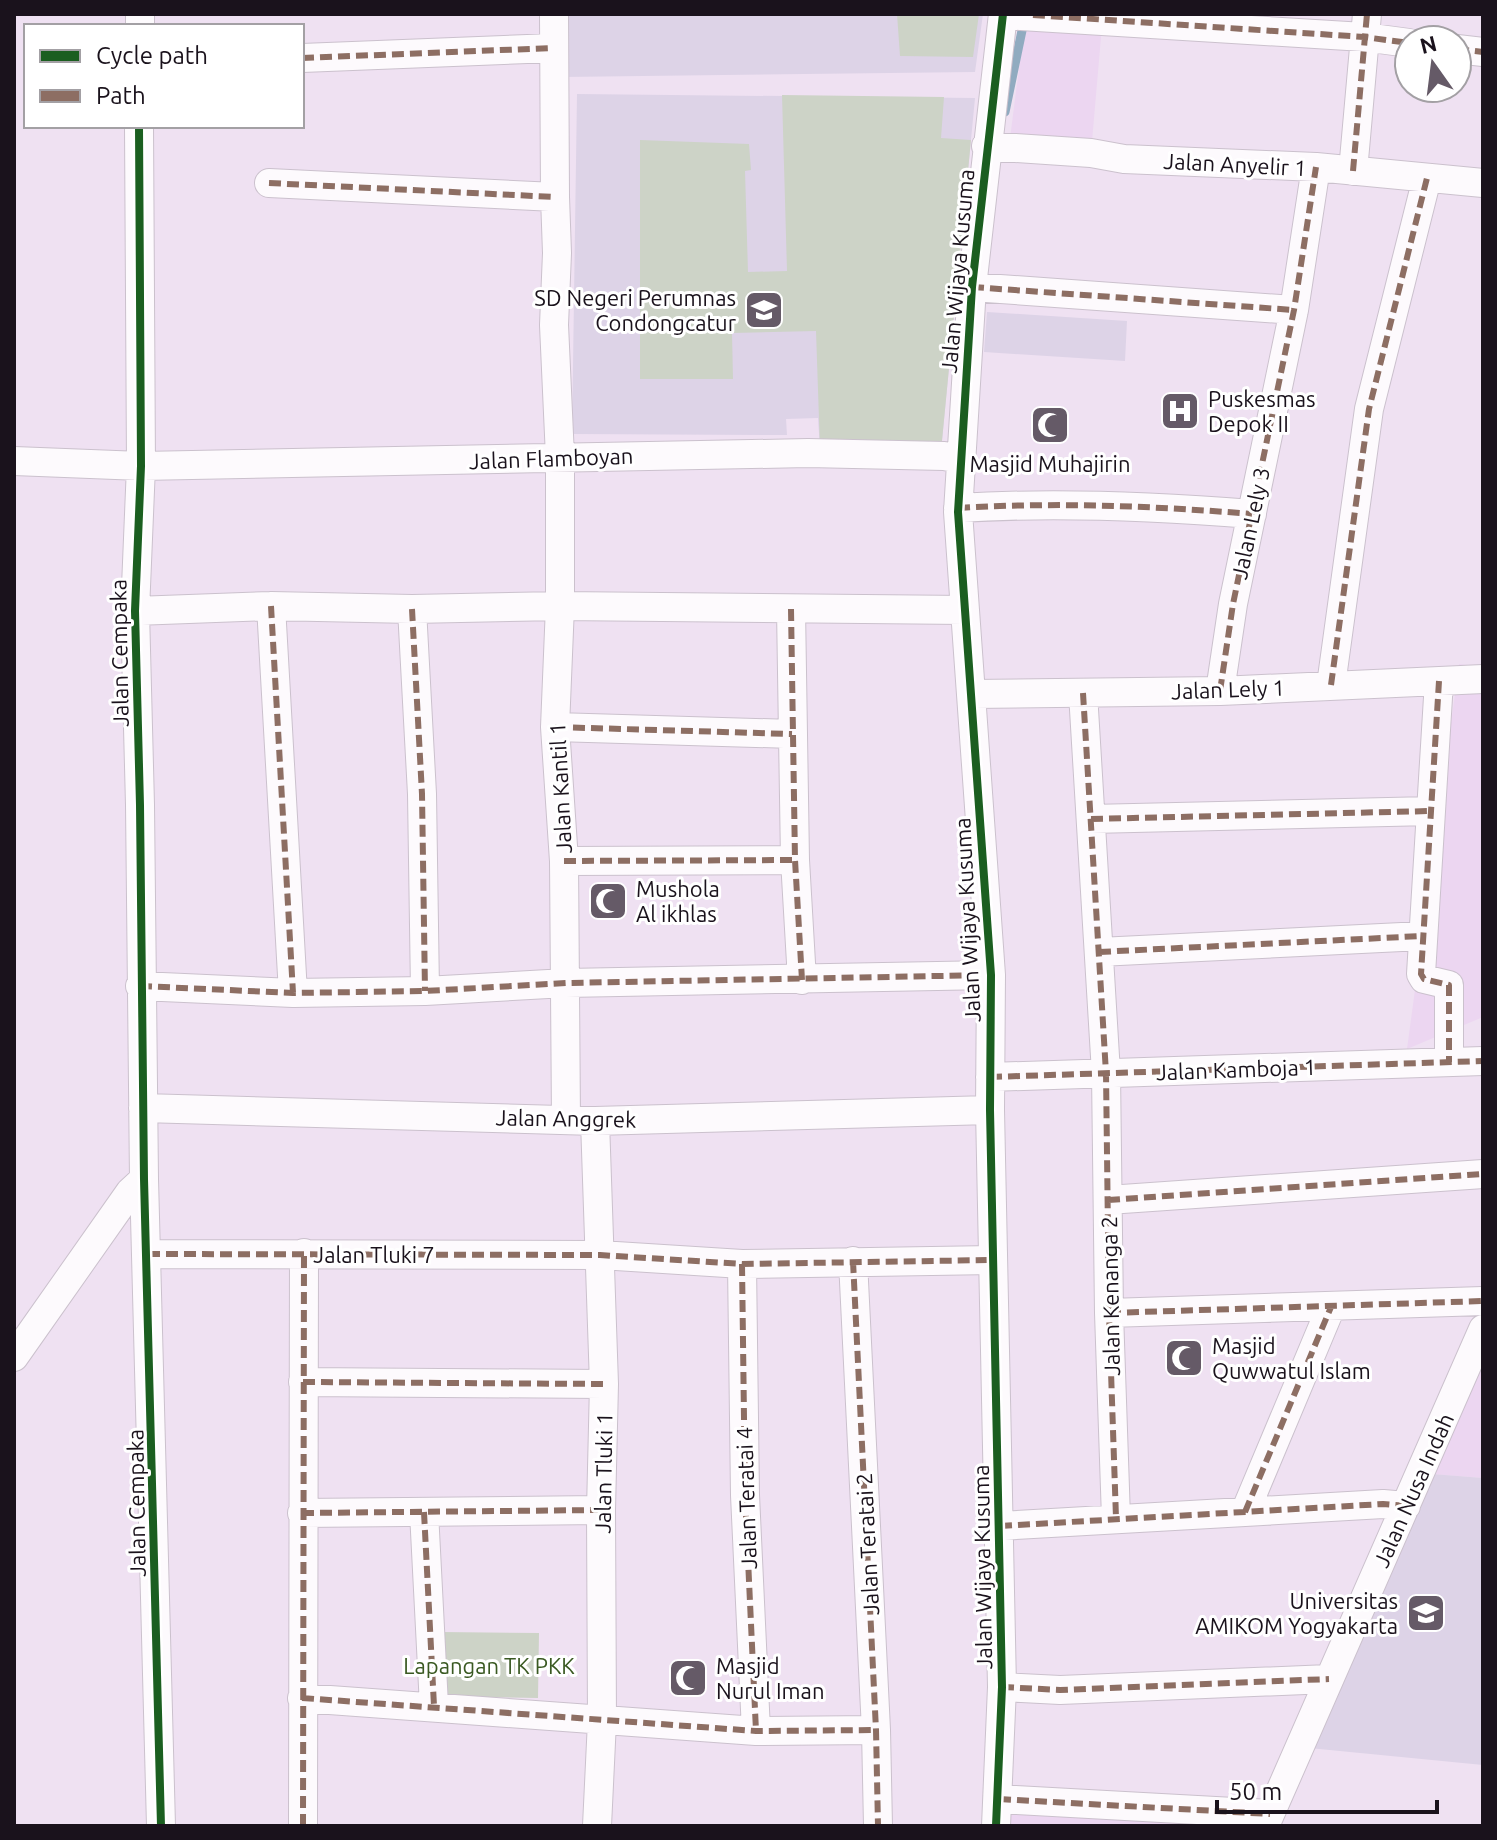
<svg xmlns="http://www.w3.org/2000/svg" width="1497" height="1840" viewBox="0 0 1497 1840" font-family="Ubuntu,sans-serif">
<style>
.built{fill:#ecd6f1}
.education{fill:#ddd3e7}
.green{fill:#cdd3c7}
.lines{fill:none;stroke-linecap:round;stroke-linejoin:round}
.stream{stroke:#90abc0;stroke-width:9}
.minor-casing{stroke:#cbc1cd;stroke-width:30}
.minor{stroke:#fdfafd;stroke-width:28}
.quiet{stroke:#8d6e63;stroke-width:6;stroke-dasharray:12 6;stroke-linecap:butt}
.cycleway-casing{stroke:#fff;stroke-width:13}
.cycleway{stroke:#1b5e20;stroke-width:8}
.labels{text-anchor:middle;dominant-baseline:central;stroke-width:6;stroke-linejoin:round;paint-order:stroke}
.street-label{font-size:22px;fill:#1a121c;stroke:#fff}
.poi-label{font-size:22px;fill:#1a121c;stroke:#fff;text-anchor:start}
.park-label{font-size:22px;fill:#3a5922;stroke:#fff}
</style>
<rect width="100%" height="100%" fill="#efe1f2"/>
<path class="built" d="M 1026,14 L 1103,14 L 1091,153 L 1009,146 Z
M 1459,664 L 1483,667 L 1483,1017 L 1407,1049 Z
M 1483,1362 L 1483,1478 L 1432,1474 Z
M 1005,1805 L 1265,1826 L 1003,1826 Z"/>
<path class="education" d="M 563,14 L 983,14 L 975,72 L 562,77 Z
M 577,94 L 975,98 L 941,451 L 820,449 L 818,418 L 786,419 L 787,435 L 572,434 Z
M 987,312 L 1127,321 L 1125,361 L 984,352 Z
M 1432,1474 L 1483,1478 L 1483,1765 L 1309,1748 Z"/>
<path class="green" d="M 897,14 L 979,14 L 973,57 L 900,56 Z
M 782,95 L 944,97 L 941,138 L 971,140 L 941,451 L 820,449 L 816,331 L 732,333 L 733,379 L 640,379 L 640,140 L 749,144 L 751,170 L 745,171 L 748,272 L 787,271 Z
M 440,1632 L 539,1633 L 538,1698 L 439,1696 Z"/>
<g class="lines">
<path class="stream" d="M 1005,112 L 1024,21"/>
<defs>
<path id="minor" d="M 554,14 L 555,197 L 557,253 L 554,325 L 560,457 L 560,606 L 555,727 L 564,861 L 566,1120
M 1003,15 L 1364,37 L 1409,43
M 140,26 L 140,14
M 1457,49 L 1483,52
M 302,58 L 553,48
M 139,126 L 141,466 L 135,611 L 140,805 L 144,1179 L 161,1826
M 986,146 L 1091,153 L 1124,159 L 1316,167 L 1483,183
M 1353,171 L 1367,14
M 269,183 L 555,197
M 972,287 L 1294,310
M 14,461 L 141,466 L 808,453 L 944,456 L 960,459
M 958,508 C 1057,502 1153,506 1252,514
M 271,606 L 293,993
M 412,609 L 422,794 L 425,991
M 791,609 L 795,860 L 802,980
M 135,611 L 271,606 L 412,609 L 560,606 L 965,610
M 1439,681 L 1421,974 L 1424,979 L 1449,985 L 1449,1062
M 1331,685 L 1369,409 L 1427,178
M 1220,691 L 1233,604 L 1294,310 L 1316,167
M 1083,693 L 1106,1073 L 1109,1313 L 1116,1518
M 972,694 L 1220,691 L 1483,679
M 555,727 L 792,734
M 1091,819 L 1431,811
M 564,861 L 795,860
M 1099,952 L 1422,936
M 140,986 L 293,993 L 425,991 L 566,983 L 991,975
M 990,1077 L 1483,1061
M 143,1108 L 595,1121 L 990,1110
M 595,1121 L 604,1384 L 601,1510 L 602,1721 L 597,1826
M 1108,1200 L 1483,1174
M 148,1254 L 600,1255 L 742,1264 L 993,1260
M 853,1261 L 876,1730 L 878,1826
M 742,1264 L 745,1495 L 756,1731
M 1109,1313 L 1483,1301
M 14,1357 L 130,1192 L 144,1179
M 303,1382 L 604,1384
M 424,1512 L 434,1706
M 1245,1512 L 1331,1307
M 302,1513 L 601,1510
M 1000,1526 L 1383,1504 L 1406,1506
M 1002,1687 L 1060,1690 L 1329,1679
M 302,1698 L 756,1731 L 876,1730
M 999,1799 L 1270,1814
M 303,1826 L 304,1253
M 996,1826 L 1002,1687 L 990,1110 L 991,975 L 958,512 L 972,287 L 1003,14
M 1265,1826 L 1483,1329"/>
</defs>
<use href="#minor" class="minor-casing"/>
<use href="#minor" class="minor"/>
<path class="quiet" d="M 1033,15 L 1364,37 L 1409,43
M 1457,49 L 1483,52
M 302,58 L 553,48
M 1353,171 L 1367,14
M 269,183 L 555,197
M 972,287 L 1294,310
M 958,508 C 1057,502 1153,506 1252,514
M 271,606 L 293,993
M 412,609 L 422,794 L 425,991
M 791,609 L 795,860 L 802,980
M 1439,681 L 1421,974 L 1424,979 L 1449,985 L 1449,1062
M 1331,685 L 1369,409 L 1427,178
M 1220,691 L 1233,604 L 1294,310 L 1316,167
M 1083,693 L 1106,1073 L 1109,1313 L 1116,1518
M 555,727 L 792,734
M 1091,819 L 1431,811
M 564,861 L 795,860
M 1099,952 L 1422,936
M 140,986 L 293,993 L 425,991 L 566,983 L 991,975
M 990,1077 L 1483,1061
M 1108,1200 L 1483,1174
M 148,1254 L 600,1255 L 742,1264 L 993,1260
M 853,1261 L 876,1730 L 878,1826
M 742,1264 L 745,1495 L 756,1731
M 1109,1313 L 1483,1301
M 303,1382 L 604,1384
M 424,1512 L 434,1706
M 1245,1512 L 1331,1307
M 302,1513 L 601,1510
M 1000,1526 L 1383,1504 L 1406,1506
M 1002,1687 L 1060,1690 L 1329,1679
M 302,1698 L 756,1731 L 876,1730
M 999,1799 L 1270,1814
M 303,1826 L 304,1253"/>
<defs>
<path id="cycleway" d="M 139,126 L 141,466 L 135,611 L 140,805 L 144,1179 L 161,1826
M 996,1826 L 1002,1687 L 990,1110 L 991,975 L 958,512 L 972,287 L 1003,14"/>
</defs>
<use href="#cycleway" class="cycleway-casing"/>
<use href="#cycleway" class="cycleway"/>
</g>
<defs>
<symbol id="school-square" viewBox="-11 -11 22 22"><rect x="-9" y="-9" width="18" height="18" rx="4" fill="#655a67" stroke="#fff"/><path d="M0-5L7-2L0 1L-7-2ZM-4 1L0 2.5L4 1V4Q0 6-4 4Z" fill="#fff"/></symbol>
<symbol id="hospital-square" viewBox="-11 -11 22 22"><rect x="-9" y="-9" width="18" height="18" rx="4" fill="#655a67" stroke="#fff"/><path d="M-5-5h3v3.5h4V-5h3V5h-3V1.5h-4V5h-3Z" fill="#fff"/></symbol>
<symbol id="mosque-square" viewBox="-11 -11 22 22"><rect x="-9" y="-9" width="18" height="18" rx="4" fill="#655a67" stroke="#fff"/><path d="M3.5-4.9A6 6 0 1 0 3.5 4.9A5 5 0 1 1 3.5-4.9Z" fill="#fff"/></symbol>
<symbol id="university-square" viewBox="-11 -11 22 22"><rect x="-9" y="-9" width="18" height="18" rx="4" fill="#655a67" stroke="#fff"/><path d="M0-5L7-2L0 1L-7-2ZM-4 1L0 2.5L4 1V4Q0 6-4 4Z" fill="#fff"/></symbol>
</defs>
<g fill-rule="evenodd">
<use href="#school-square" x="742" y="288" width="44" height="44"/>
<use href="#hospital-square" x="1158" y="389" width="44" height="44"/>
<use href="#mosque-square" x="1028" y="403" width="44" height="44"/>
<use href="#mosque-square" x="586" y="879" width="44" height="44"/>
<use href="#mosque-square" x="1162" y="1336" width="44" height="44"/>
<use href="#university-square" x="1404" y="1591" width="44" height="44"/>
<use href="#mosque-square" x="666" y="1656" width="44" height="44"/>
</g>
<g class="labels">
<g class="street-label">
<text transform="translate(1235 164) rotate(3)">Jalan Anyelir 1</text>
<text transform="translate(957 271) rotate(-85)">Jalan Wijaya Kusuma</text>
<text transform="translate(551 458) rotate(-2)">Jalan Flamboyan</text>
<text transform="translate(1250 523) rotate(-78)">Jalan Lely 3</text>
<text transform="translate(119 653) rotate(-91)">Jalan Cempaka</text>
<text transform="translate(1228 689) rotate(-2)">Jalan Lely 1</text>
<text transform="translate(560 788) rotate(-93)">Jalan Kantil 1</text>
<text transform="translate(967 920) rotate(-93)">Jalan Wijaya Kusuma</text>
<text transform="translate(1236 1069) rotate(-2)">Jalan Kamboja 1</text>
<text transform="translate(566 1118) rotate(1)">Jalan Anggrek</text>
<text x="374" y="1254">Jalan Tluki 7</text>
<text transform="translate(1110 1296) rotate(-91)">Jalan Kenanga 2</text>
<text transform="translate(603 1473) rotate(-89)">Jalan Tluki 1</text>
<text transform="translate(1413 1490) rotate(-66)">Jalan Nusa Indah</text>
<text transform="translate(746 1498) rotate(-92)">Jalan Teratai 4</text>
<text transform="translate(136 1503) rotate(-91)">Jalan Cempaka</text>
<text transform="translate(867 1544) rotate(-93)">Jalan Teratai 2</text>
<text transform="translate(982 1567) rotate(-91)">Jalan Wijaya Kusuma</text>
</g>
<g class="poi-label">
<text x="736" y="297" text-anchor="end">SD Negeri Perumnas<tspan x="736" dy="25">Condongcatur</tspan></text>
<text x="1208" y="398">Puskesmas<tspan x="1208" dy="25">Depok II</tspan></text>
<text x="1050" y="463" text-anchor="middle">Masjid Muhajirin</text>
<text x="636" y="888">Mushola<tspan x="636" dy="25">Al ikhlas</tspan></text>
<text x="1212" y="1345">Masjid<tspan x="1212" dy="25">Quwwatul Islam</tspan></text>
<text x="1398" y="1600" text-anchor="end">Universitas<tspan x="1398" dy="25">AMIKOM Yogyakarta</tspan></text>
<text x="716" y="1665">Masjid<tspan x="716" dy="25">Nurul Iman</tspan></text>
</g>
<g class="park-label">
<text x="489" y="1665">Lapangan TK PKK</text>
</g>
</g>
<rect width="1497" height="1840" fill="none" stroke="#1a121c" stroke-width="32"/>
<rect x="24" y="24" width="280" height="104" fill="#ffffff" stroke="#a3a0a4" stroke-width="2"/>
<rect x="40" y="50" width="40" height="12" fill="#1b5e20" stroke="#a3a0a4" stroke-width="2"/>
<text x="96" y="64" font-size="24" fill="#1a121c">Cycle path</text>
<rect x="40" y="90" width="40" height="12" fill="#8d6e63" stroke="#a3a0a4" stroke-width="2"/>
<text x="96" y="104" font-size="24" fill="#1a121c">Path</text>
<g transform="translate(1433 64) rotate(346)"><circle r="38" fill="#ffffff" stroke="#a3a0a4" stroke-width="2"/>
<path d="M0-6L14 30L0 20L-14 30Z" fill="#655a67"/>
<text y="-12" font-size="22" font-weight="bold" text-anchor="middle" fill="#1a121c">N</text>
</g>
<path d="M1217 1800v12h220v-12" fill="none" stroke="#1a121c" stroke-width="4"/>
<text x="1229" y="1800" font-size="24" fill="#1a121c" stroke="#ffffff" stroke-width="6" paint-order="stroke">50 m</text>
</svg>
